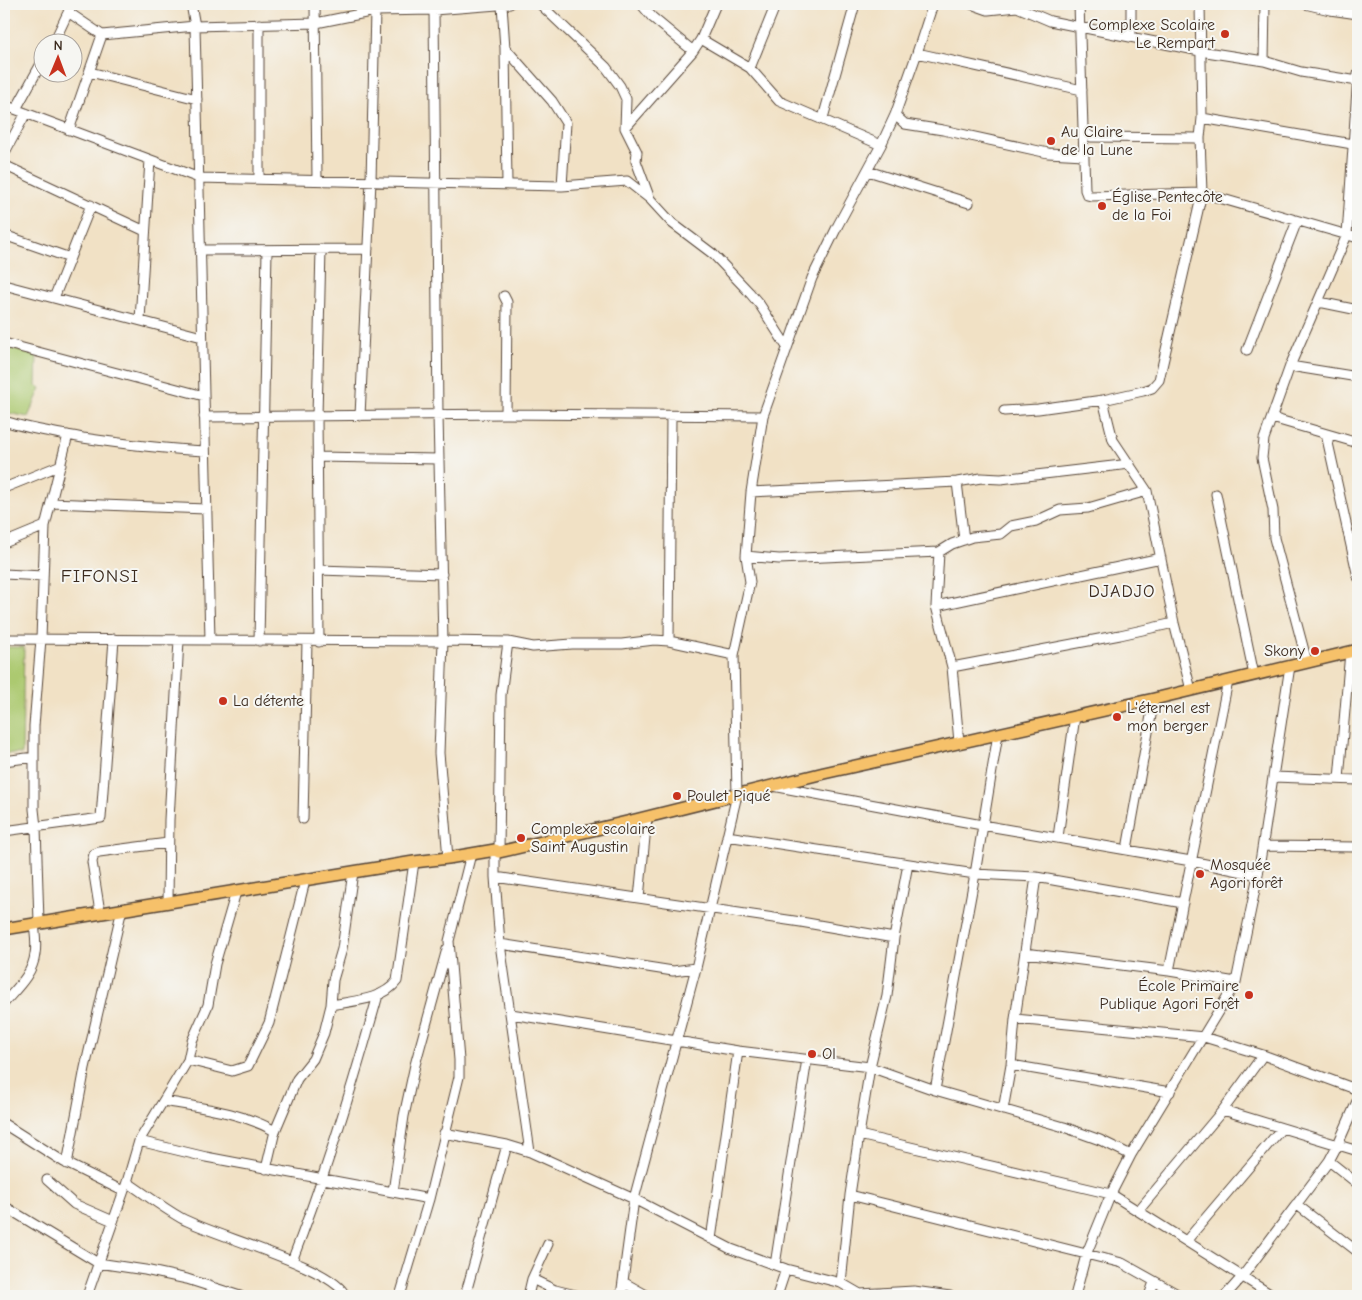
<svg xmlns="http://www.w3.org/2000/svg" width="1362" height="1300" viewBox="0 0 1362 1300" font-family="'Comic Neue',sans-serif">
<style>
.green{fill:#acc970;stroke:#747a47}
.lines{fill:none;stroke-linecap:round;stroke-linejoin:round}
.minor-casing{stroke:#564537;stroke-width:11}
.major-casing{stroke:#564537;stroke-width:14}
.minor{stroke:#fff;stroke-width:9}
.major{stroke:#f6c16b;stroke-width:11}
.poi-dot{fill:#c8321e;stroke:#f6f6f2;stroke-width:2}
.labels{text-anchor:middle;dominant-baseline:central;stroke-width:4;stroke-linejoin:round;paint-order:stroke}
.poi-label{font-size:16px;fill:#3b2a1e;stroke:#f6f6f2;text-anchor:start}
.neighbourhood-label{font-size:18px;letter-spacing:1px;fill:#3b2a1e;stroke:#f6f6f2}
.quarter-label{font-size:19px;letter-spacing:1px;fill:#3b2a1e;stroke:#f6f6f2}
</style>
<rect width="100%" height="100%" fill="#f6f6f2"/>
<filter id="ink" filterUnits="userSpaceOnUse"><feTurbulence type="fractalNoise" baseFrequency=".02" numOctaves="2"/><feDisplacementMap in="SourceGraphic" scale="10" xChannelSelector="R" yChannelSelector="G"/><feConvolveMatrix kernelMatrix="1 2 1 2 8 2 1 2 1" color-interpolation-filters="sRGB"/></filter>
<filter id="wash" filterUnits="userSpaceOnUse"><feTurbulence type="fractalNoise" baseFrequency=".0096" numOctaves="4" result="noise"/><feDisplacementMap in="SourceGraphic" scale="20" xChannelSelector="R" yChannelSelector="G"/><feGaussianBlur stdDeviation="1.12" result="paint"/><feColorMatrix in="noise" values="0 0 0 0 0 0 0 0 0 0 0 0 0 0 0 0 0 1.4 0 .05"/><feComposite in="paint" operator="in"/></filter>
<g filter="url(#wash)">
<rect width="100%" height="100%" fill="#f1e1c5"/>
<path class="green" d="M 4,347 L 37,353 L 36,386 L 41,388 L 28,417 L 4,412 Z
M 4,647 L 24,647 L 22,754 L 4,753 Z"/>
</g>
<g filter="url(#ink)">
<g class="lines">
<defs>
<path id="minor" d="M 191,4 L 195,26 L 210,640
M 315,4 L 317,180
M 540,4 L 606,67 L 620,86 L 626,99 L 625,128 L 637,152 L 636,161 L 650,199 L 672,223 L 713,254 L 749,292 L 760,305 L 787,347
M 641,4 L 652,17 L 693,51
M 971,4 L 988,10 L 1017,7 L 1050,21 L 1200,51 L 1264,61 L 1301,72 L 1358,81
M 1079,4 L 1085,190 L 1087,195 L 1091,196 L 1202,193 L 1358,238
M 1131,4 L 1131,36
M 1305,4 L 1330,10 L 1358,14
M 502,5 L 505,48 L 507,184
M 434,10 L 438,415 L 443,641 L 439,753 L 448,858
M 68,12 L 102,35 L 195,26 L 316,23 L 375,11 L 434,10 L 510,4
M 259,24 L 259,179
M 701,39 L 750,68 L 779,101 L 881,145
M 54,42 L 72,4
M 505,48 L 552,101 L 566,123 L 562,186
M 917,53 L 1082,90
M 1264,61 L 1265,4
M 750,68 L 776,4
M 90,72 L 197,99
M 4,105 L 199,178 L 562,186 L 627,181 L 650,199
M 16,109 L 42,62
M 895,115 L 905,124 L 943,130 L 1048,153 L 1084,155
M 823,118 L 855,4
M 1202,118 L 1358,145
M 625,128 L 693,51 L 701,39 L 716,4
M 69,130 L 102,35
M 1084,131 L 1091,137 L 1200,138
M 4,154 L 26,113
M 4,165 L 145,231
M 868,171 L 969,203
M 4,235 L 70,258
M 200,250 L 368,249
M 4,285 L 202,337
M 504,296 L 507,302 L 506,414
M 54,298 L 91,205
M 1319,302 L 1358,310
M 140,320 L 150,160
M 4,343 L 204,396
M 1247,350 L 1297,221
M 1290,366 L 1358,377
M 1103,400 L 1113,440 L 1147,491 L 1174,623 L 1191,690
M 1004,411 L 1038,409 L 1103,400 L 1143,391 L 1152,388 L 1159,380 L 1202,193 L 1200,138 L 1202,118 L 1200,4
M 360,416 L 371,181 L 375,11
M 204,417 L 506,414 L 763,416
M 1272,418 L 1358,443
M 4,421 C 29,429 56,433 83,438 C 124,444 164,449 205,451
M 1326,434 L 1358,577
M 317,457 L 439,459
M 957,482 L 964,540
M 4,488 L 61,465
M 751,492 L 957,482 L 981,478 L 1001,479 L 1130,464
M 1216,494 L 1254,675
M 51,503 L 206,509
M 4,543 L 45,526
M 939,552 L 936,606 L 952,667 L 959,742
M 746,556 L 779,559 L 939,552 L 952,544 L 972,537 L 1001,534 L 1011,526 L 1036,521 L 1060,510 L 1088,508 L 1147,491
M 319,570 L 442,574
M 4,574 L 43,576
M 936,606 L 1161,558
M 4,639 L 443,641 L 508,642 L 533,647 L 572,644 L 622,644 L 654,640 L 669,641 L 734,655
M 259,641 L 267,250
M 669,641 L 671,416
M 319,642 L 317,416 L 321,249
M 1307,662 L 1274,538 L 1273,510 L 1262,458 L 1264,439 L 1290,366 L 1347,235 L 1358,74
M 952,667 L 1120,635 L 1174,623
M 4,761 L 34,757
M 1273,777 L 1358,780
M 1339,779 L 1350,652
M 773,786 L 982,825 L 1191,861 L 1258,875
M 303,819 L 307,641
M 4,831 L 101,818 L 114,639
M 727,836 L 975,874 L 1036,877 L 1183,903
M 1058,837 L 1075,716
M 1263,846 L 1358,847
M 1127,849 L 1154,699
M 495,850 L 495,877 L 500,944 L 530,1152
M 499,852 L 501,695 L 508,642
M 495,877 L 801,922 L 894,938
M 639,898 L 647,817
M 168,902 L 169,820 L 179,640
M 100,912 L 92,862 L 94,854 L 99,852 L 168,843
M 39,922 L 36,827 L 34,809 L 34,726 L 41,639 L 45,526 L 68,435
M 500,944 L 673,971 L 696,968
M 1025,953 L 1169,971 L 1236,982
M 1169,971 L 1228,681
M 4,1003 C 16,989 33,974 35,954 C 37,944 35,933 34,923
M 331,1005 C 353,1001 383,1000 397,981 L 414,862
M 511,1014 L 738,1051 L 870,1067 L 935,1090 L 1064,1127 L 1100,1140 L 1131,1155
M 1015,1019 L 1204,1037 L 1263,1055 L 1358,1090
M 188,1060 L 232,1071 L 248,1066 L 269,1023 L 305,881
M 1011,1065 L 1170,1092
M 935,1090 L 975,874 L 998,734
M 164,1101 C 202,1108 241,1112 275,1131
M 1003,1110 L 1011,1065 L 1015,1019 L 1036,877
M 1223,1110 L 1358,1151
M 4,1124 L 64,1162 L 123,1191
M 444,1133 L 507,1145 L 530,1152 L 634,1199 L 731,1249 L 786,1269 L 841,1283 L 860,1294 L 914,1291 L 950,1296
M 859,1135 L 1111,1194 L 1270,1294 L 1296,1296
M 139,1141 L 206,1157 L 393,1192
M 1329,1161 L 1358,1184
M 67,1164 L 85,1068 L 122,909
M 266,1169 L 275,1131 L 297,1079 L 313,1059 L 324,1033 L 331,1005 L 333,980 L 342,949 L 353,872
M 47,1180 L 74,1204 L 113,1221
M 127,1182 C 145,1194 162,1207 181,1218 C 211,1235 337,1268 345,1296
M 850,1195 L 1122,1263 L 1181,1296
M 429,1199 L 393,1192 L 404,1116 L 415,1065 L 447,949
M 1296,1204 L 1358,1252
M 4,1206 L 98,1263 L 145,1270 L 187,1279 L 240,1296
M 1139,1210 L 1223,1110 L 1263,1055
M 711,1239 L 738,1051
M 1187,1240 L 1282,1128
M 292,1261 C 326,1174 353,1085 378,995
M 775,1265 L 807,1059
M 532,1279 L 555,1290 L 580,1296
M 623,1282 L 648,1296
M 841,1283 L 850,1195 L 859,1135 L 870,1067 L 887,996 L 894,938 L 908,864
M 87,1296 L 127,1182 L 139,1141 L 188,1060 L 192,1041 L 208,1005 L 215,964 L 236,892
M 400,1296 L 429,1199 L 459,1077 L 459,1060 L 449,941 L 471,854
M 465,1296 L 507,1145
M 528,1296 L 532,1279 L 548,1244
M 547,1296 L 555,1290
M 621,1296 L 634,1199 L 696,968 L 737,795 L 734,655 L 750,582 L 746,556 L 751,492 L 763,416 L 812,278 L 838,225 L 881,145 L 895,115 L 917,53 L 933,4
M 777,1296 L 786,1269
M 1075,1296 L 1086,1255 L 1111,1194 L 1131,1155 L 1236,982 L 1258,875 L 1290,666
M 1149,1296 L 1154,1282
M 1225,1296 L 1242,1277 L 1329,1161 L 1338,1144 L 1358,1099"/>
<path id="major" d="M 4,929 L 414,862 L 448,858 L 495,850 L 499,852 L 631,821 L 824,773 L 1154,699 L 1358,650"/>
</defs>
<use href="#minor" class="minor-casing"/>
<use href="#major" class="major-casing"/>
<use href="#minor" class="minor"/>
<use href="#major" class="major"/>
</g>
</g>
<g class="poi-dot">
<circle cx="1225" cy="34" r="5"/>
<circle cx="1051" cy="141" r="5"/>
<circle cx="1102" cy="206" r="5"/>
<circle cx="1315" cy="651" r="5"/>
<circle cx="223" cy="701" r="5"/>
<circle cx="1117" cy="717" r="5"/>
<circle cx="677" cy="796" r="5"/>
<circle cx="521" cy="838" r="5"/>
<circle cx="1200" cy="874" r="5"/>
<circle cx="1249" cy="995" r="5"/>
<circle cx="812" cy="1054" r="5"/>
</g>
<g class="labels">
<g class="poi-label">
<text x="1215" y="25" text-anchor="end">Complexe Scolaire<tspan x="1215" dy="18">Le Rempart</tspan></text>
<text x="1061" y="132">Au Claire<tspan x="1061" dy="18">de la Lune</tspan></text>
<text x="1112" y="197">Église Pentecôte<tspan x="1112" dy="18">de la Foi</tspan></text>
<text x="1305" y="651" text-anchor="end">Skony</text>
<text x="233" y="701">La détente</text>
<text x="1127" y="708">L'éternel est<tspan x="1127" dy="18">mon berger</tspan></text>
<text x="687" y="796">Poulet Piqué</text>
<text x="531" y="829">Complexe scolaire<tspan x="531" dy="18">Saint Augustin</tspan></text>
<text x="1210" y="865">Mosquée<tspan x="1210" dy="18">Agori forêt</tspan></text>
<text x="1239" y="986" text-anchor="end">École Primaire<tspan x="1239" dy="18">Publique Agori Forêt</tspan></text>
<text x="822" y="1054">Ol</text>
</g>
<g class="neighbourhood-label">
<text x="1122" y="591">DJADJO</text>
</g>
<g class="quarter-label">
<text x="100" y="576">FIFONSI</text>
</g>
</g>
<rect width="1362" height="1300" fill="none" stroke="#f6f6f2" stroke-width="20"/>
<g transform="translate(58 58) rotate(1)"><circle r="24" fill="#f6f6f2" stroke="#aba49d"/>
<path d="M0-4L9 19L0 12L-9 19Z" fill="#c8321e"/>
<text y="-8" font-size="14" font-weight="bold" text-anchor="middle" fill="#3b2a1e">N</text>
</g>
</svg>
